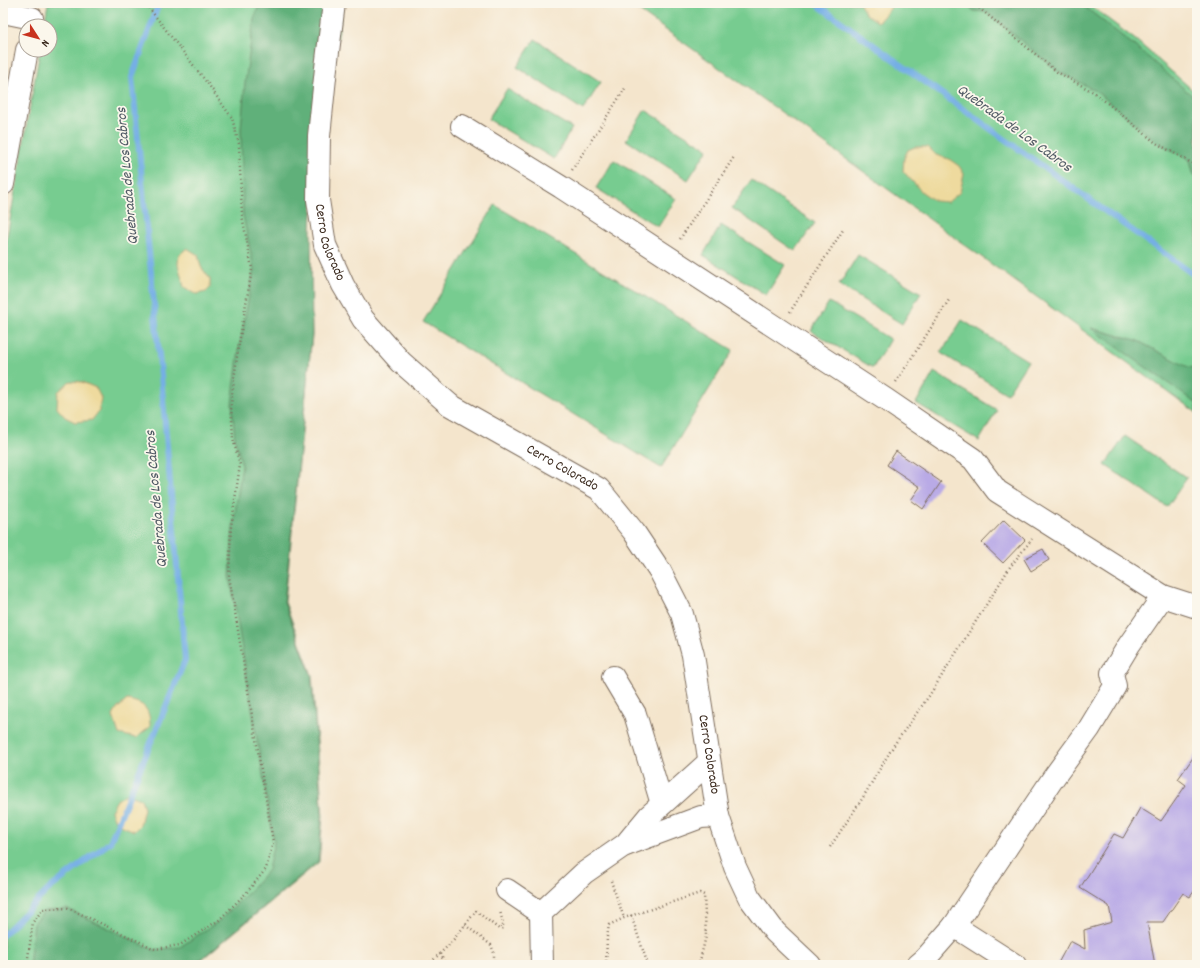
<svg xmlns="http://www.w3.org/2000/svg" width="1200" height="968" viewBox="0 0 1200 968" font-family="Dekko,sans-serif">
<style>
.green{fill:#77cc90;stroke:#597b57}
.forest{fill:#61b07a;stroke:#4e6d4c}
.sand{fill:#eeda9e;stroke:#94825e}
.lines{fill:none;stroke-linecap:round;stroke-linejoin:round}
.stream{stroke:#74afe5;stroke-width:6}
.building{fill:#b9aae6}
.minor-casing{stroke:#7c6b5b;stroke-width:24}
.path{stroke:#7c6b5b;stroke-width:2.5;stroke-dasharray:1 3;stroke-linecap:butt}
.minor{stroke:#fff;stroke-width:22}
.labels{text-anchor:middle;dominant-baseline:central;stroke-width:3.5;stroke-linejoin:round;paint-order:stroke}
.street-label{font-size:14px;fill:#3b2a1e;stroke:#fbf7ec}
.water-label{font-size:15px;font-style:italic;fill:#4f5964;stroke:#fbf7ec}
</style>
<rect width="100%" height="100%" fill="#fbf7ec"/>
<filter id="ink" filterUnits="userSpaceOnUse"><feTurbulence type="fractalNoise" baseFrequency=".025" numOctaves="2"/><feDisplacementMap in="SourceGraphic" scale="8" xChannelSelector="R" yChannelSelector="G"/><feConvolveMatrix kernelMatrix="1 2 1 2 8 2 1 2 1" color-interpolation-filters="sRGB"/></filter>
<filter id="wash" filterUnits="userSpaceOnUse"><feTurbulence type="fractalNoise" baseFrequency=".012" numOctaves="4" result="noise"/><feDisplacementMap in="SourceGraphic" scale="16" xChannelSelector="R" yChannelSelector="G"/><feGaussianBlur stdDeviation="0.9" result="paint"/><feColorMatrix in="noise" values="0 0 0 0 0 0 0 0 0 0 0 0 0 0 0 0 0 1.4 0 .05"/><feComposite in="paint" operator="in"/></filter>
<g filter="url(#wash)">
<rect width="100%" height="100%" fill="#f4e5cc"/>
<path class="green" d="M 48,3 L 343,3 L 309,230 L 312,335 L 285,602 L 312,675 L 323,816 L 319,862 L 195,965 L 3,965 L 3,259 L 40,50 L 50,50 L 50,26 L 44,26 Z
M 628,3 L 1087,3 L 1137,41 L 1197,94 L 1197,413 L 784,114 Z
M 535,39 L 601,82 L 583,110 L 517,67 Z
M 507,89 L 572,128 L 554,159 L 488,119 Z
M 645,110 L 708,149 L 688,180 L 626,140 Z
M 614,160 L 676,199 L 658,227 L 596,188 Z
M 751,180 L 815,223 L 795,251 L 732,208 Z
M 495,205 L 733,350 L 661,468 L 423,322 Z
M 721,225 L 785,265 L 766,295 L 703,255 Z
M 858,255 L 921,293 L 902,324 L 839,285 Z
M 829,302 L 890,339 L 873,368 L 811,331 Z
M 962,320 L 1028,361 L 1007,394 L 941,353 Z
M 934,372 L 997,410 L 979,441 L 916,403 Z
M 1125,436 L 1187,478 L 1167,507 L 1105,465 Z"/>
<path class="forest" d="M 260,3 L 342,3 L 325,22 L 311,229 L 312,335 L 284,602 L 311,675 L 322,816 L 318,861 L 194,965 L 29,965 L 34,923 L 44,911 L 68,909 L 154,950 L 180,947 L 219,921 L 248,893 L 268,870 L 274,842 L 230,576 L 233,527 L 242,465 L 235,439 L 232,404 L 239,349 L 254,269 L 243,215 L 241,129 L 245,83 L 254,19 Z
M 963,3 L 1080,3 L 1141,51 L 1197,100 L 1197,179 L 1193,173 L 1190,160 L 1157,142 L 1096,91 L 1058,71 L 986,12 L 974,11 Z
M 1091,328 L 1136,340 L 1188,367 L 1197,368 L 1197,404 Z"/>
<path class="sand" d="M 859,3 L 892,3 L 890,9 L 878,22 L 866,14 Z
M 915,147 L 928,147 L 936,155 L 949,159 L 959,166 L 964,174 L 960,192 L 948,202 L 935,201 L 922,192 L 903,171 L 904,158 L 908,150 Z
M 187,248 L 198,255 L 201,267 L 210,279 L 210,288 L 206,292 L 196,294 L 184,287 L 178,264 L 179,255 Z
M 70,381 L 82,382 L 96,388 L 101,398 L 99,411 L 92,420 L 75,422 L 65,417 L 57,408 L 58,392 Z
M 127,700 C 145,703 150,709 150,727 L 136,738 L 119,734 L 113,716 L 117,709 Z
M 126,794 L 141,799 L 144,808 L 140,825 L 134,831 L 116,823 L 111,811 L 117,800 Z"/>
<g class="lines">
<path class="stream" d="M 815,3 L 1197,277
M 3,935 L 49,889 L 110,842 L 185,660 L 161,376 L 132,77 L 159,3"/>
</g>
<g id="blocks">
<path class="building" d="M 896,451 L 941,482 L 923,509 L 911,500 L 920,487 L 887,465 Z
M 1004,520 L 1025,540 L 1003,563 L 982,543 Z
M 1043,549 L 1049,560 L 1031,571 L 1024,559 Z
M 1197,752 L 1197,887 L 1190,897 L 1183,893 L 1163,922 L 1147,922 L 1155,965 L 1057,965 L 1070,941 L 1085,949 L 1084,930 L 1112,922 L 1109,906 L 1080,888 L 1114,834 L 1123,838 L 1140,808 L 1161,821 L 1186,785 L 1178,779 Z"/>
</g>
</g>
<g filter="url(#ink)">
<use href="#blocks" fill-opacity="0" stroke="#7c6b5b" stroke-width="1"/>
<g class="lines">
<defs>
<g id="minor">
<path id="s1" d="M 334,3 L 326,68 L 319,136 L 318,200 L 325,245 L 343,285 L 363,319 L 401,362 L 450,405 L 599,489 L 634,532 L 660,571 L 682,614 L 693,655 L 718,816 L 735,867 L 749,897 L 775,932 L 810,965"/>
<path d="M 3,12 L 32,18"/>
<path d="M 462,126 L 561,187 L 885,399 L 973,459 L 997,491 L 1163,596 L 1197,607"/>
<path d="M 3,184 L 27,50"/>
<path d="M 613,677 L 635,714 L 662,804"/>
<path d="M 625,845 L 649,816 L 709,762"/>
<path d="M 507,890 L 541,913"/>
<path d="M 954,926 L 1015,965"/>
<path d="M 542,965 L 541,913 L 584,873 L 623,846 L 701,817 L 718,816"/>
<path d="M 918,965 L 925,959 L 954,926 L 1054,777 L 1089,729 L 1115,686 L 1112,673 L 1129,645 L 1163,596"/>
</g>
</defs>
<use href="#minor" class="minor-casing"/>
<path class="path" d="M 973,3 L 1057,72 L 1095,93 L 1156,143 L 1197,166
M 572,170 L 626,87
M 680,239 L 734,157
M 790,312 L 843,230
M 896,382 L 949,300
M 830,847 L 862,799 L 894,745 L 929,696 L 1010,567 L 1032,539
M 611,881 L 624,918
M 631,915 L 648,965
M 465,925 L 491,945 L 494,953 L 494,965
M 440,954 L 446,965
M 27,965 L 33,922 L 43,909 L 68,908 L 155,949 L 180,945 L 219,920 L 247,892 L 266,869 L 273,842 L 229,576 L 231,527 L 240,465 L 233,439 L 231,404 L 238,349 L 252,269 L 242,215 L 239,144 L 232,118 L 208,84 L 145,3
M 428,965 L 450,944 L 476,911 L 499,929 L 503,928 L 503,923 L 500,911
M 606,965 L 607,937 L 609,925 L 624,918 L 700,893 L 704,895 L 706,936 L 699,965"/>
<use href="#minor" class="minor"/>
</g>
</g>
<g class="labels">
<g class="street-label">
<text stroke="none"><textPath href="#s1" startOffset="242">Cerro Colorado</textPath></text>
<text stroke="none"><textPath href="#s1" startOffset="578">Cerro Colorado</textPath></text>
<text stroke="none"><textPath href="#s1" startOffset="914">Cerro Colorado</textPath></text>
</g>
<g class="water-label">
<text transform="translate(1014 129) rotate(36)">Quebrada de Los Cabros</text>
<text transform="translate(128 176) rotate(-95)">Quebrada de Los Cabros</text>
<text transform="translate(157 499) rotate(-95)">Quebrada de Los Cabros</text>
</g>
</g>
<rect width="1200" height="968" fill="none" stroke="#fbf7ec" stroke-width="16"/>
<g transform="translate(38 38) rotate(126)"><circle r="19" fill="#fbf7ec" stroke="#aea59a"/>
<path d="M0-3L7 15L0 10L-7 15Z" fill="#c8321e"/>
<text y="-6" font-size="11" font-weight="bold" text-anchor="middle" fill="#3b2a1e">N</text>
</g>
</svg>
